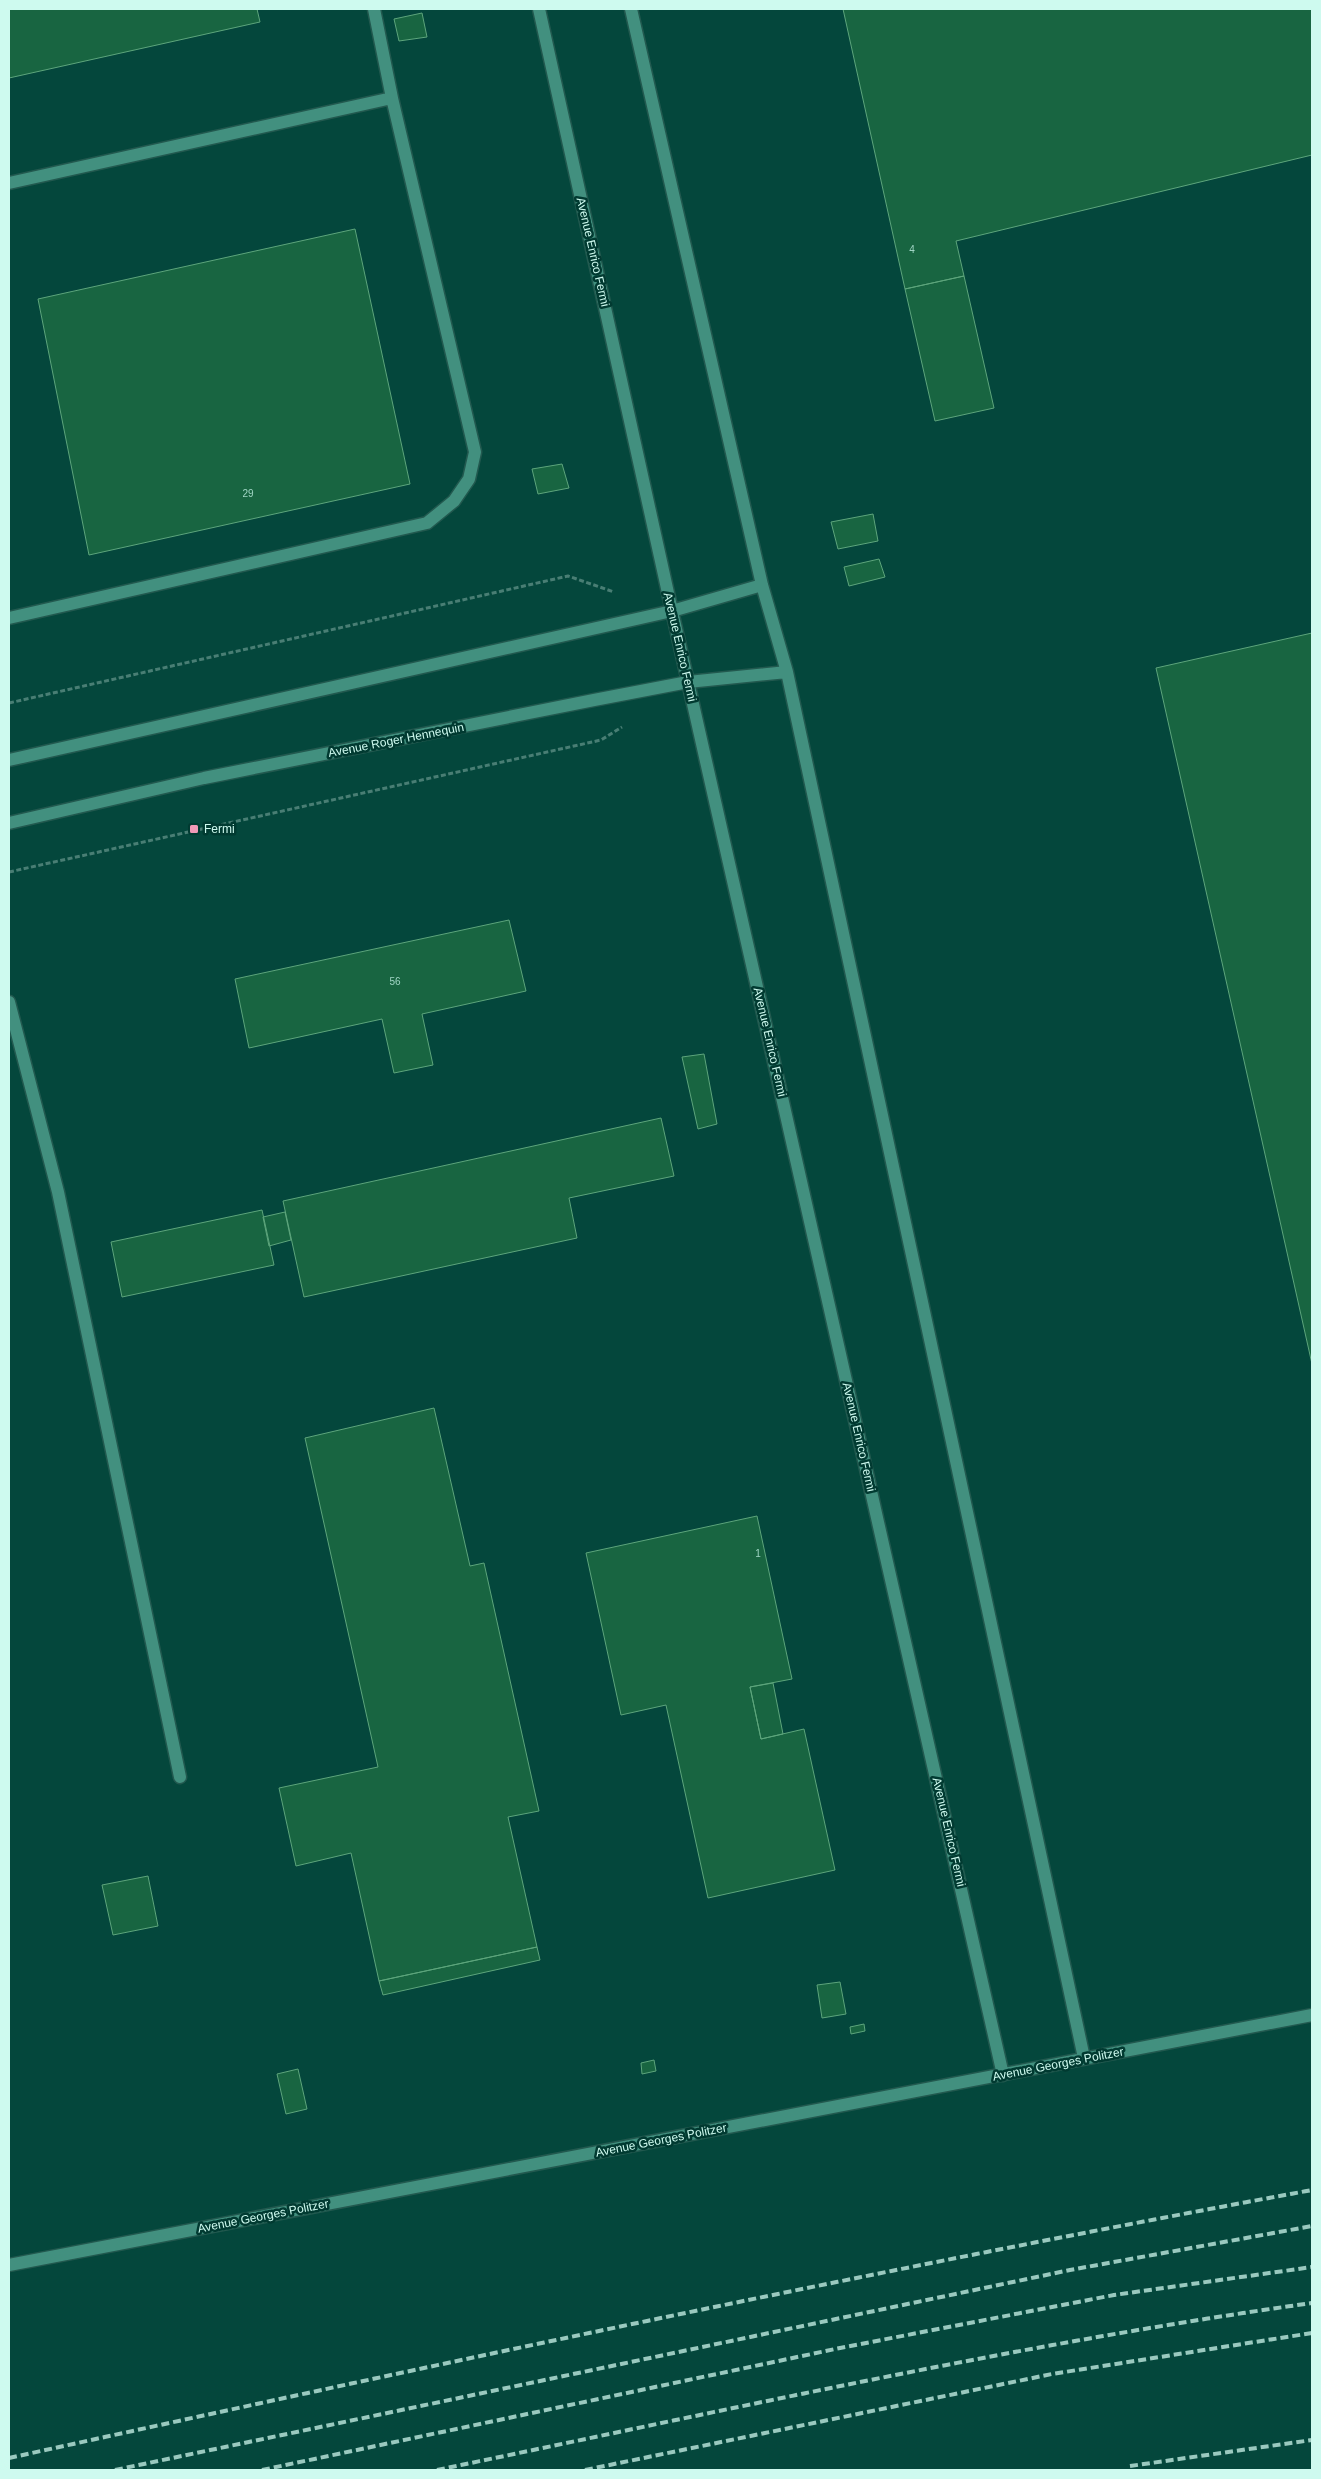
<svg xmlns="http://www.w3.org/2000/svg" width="1321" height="2479" viewBox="0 0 1321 2479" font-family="Helvetica,sans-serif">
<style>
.built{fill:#04473c}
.building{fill:#186541;stroke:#5da57c}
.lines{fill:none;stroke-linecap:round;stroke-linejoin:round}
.minor-casing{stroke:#22594f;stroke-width:15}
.path{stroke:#497e74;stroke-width:3;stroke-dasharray:5 2.5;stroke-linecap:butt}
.minor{stroke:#42907f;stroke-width:12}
.rail{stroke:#9ac9bf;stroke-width:4;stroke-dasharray:8 4;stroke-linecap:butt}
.poi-dot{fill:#f09ab7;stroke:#013a31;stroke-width:2}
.labels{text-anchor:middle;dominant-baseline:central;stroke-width:5;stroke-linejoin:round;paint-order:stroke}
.number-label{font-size:10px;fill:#a0d5c4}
.street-label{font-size:12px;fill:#cefaef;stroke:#013a31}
.poi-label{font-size:12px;fill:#cefaef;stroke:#013a31;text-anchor:start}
</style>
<rect width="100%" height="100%" fill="#013a31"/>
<path class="built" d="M 9,9 L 1312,9 L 1312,2470 L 9,2470 Z"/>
<path class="building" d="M 9,9 L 257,9 L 260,22 L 9,78 Z
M 843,9 L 1312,9 L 1312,155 L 956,241 L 964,276 L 905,289 Z
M 422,13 L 427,37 L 399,41 L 394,19 Z
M 355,229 L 410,484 L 89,555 L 38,299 Z
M 964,276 L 994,408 L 935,421 L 905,289 Z
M 562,464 L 569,488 L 538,494 L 532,469 Z
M 873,514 L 878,541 L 838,549 L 831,522 Z
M 879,559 L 885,577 L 849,586 L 844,567 Z
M 1312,633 L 1312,1364 L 1156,668 Z
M 509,920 L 526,991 L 422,1014 L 433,1065 L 394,1073 L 382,1019 L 249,1048 L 235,979 Z
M 704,1054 L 717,1124 L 698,1129 L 682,1057 Z
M 661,1118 L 674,1176 L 569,1198 L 577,1238 L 304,1297 L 283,1201 Z
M 262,1210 L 274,1265 L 122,1297 L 111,1242 Z
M 285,1212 L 291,1240 L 269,1246 L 263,1217 Z
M 434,1408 L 470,1566 L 484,1563 L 539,1811 L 508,1817 L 537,1947 L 379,1981 L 351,1853 L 296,1866 L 279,1788 L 378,1767 L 305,1438 Z
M 757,1516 L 792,1679 L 750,1687 L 761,1739 L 804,1729 L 835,1870 L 708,1898 L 666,1705 L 621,1715 L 586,1553 Z
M 773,1683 L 783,1734 L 761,1739 L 750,1687 Z
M 148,1876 L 158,1926 L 113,1935 L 102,1885 Z
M 537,1947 L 540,1960 L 383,1995 L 379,1981 Z
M 840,1982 L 846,2014 L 822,2018 L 817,1985 Z
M 864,2024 L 865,2031 L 851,2034 L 850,2027 Z
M 654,2060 L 656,2071 L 642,2074 L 641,2063 Z
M 298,2069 L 307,2109 L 286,2114 L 277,2074 Z"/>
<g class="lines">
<defs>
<path id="minor" d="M 374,9 L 392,98
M 539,9 L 672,611 L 1003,2075
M 631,9 L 762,585 L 787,672 L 1084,2058
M 9,183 L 392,98 L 475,452 L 469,479 L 454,501 L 427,523 L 9,618
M 9,760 L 672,611 L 762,585
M 9,823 L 204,778 L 594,700 L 688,682 L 787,672
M 9,1002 L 58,1192 L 180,1777
M 9,2265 L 1312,2015"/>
</defs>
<use href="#minor" class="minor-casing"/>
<path class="path" d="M 9,703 L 568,576 L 614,592
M 9,872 L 601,740 L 622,727"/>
<use href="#minor" class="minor"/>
<path class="rail" d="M 9,2458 C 442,2363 876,2270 1312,2190
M 1130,2466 L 1312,2440
M 115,2470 L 1070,2270 L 1312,2226
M 262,2470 L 840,2348 L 1114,2295 L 1312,2267
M 437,2470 C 728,2410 1018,2344 1312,2303
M 585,2470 L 1052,2374 L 1312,2333"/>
</g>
<rect class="poi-dot" x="189" y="824" width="10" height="10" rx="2.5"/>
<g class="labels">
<g class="number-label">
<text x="912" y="249">4</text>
<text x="248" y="493">29</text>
<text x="395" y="981">56</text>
<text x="758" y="1553">1</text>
</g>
<g class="street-label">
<text transform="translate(593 252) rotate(77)">Avenue Enrico Fermi</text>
<text transform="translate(680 647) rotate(77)">Avenue Enrico Fermi</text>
<text transform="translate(396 740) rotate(-11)">Avenue Roger Hennequin</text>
<text transform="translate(770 1042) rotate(77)">Avenue Enrico Fermi</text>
<text transform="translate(859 1437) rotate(77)">Avenue Enrico Fermi</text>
<text transform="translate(949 1832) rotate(77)">Avenue Enrico Fermi</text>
<text transform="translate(1058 2064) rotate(-11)">Avenue Georges Politzer</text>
<text transform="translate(661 2140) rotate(-11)">Avenue Georges Politzer</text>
<text transform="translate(263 2216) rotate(-11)">Avenue Georges Politzer</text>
</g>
<g class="poi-label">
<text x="204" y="829">Fermi</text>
</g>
</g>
<rect width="1321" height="2479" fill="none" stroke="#cefaef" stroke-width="20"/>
</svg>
